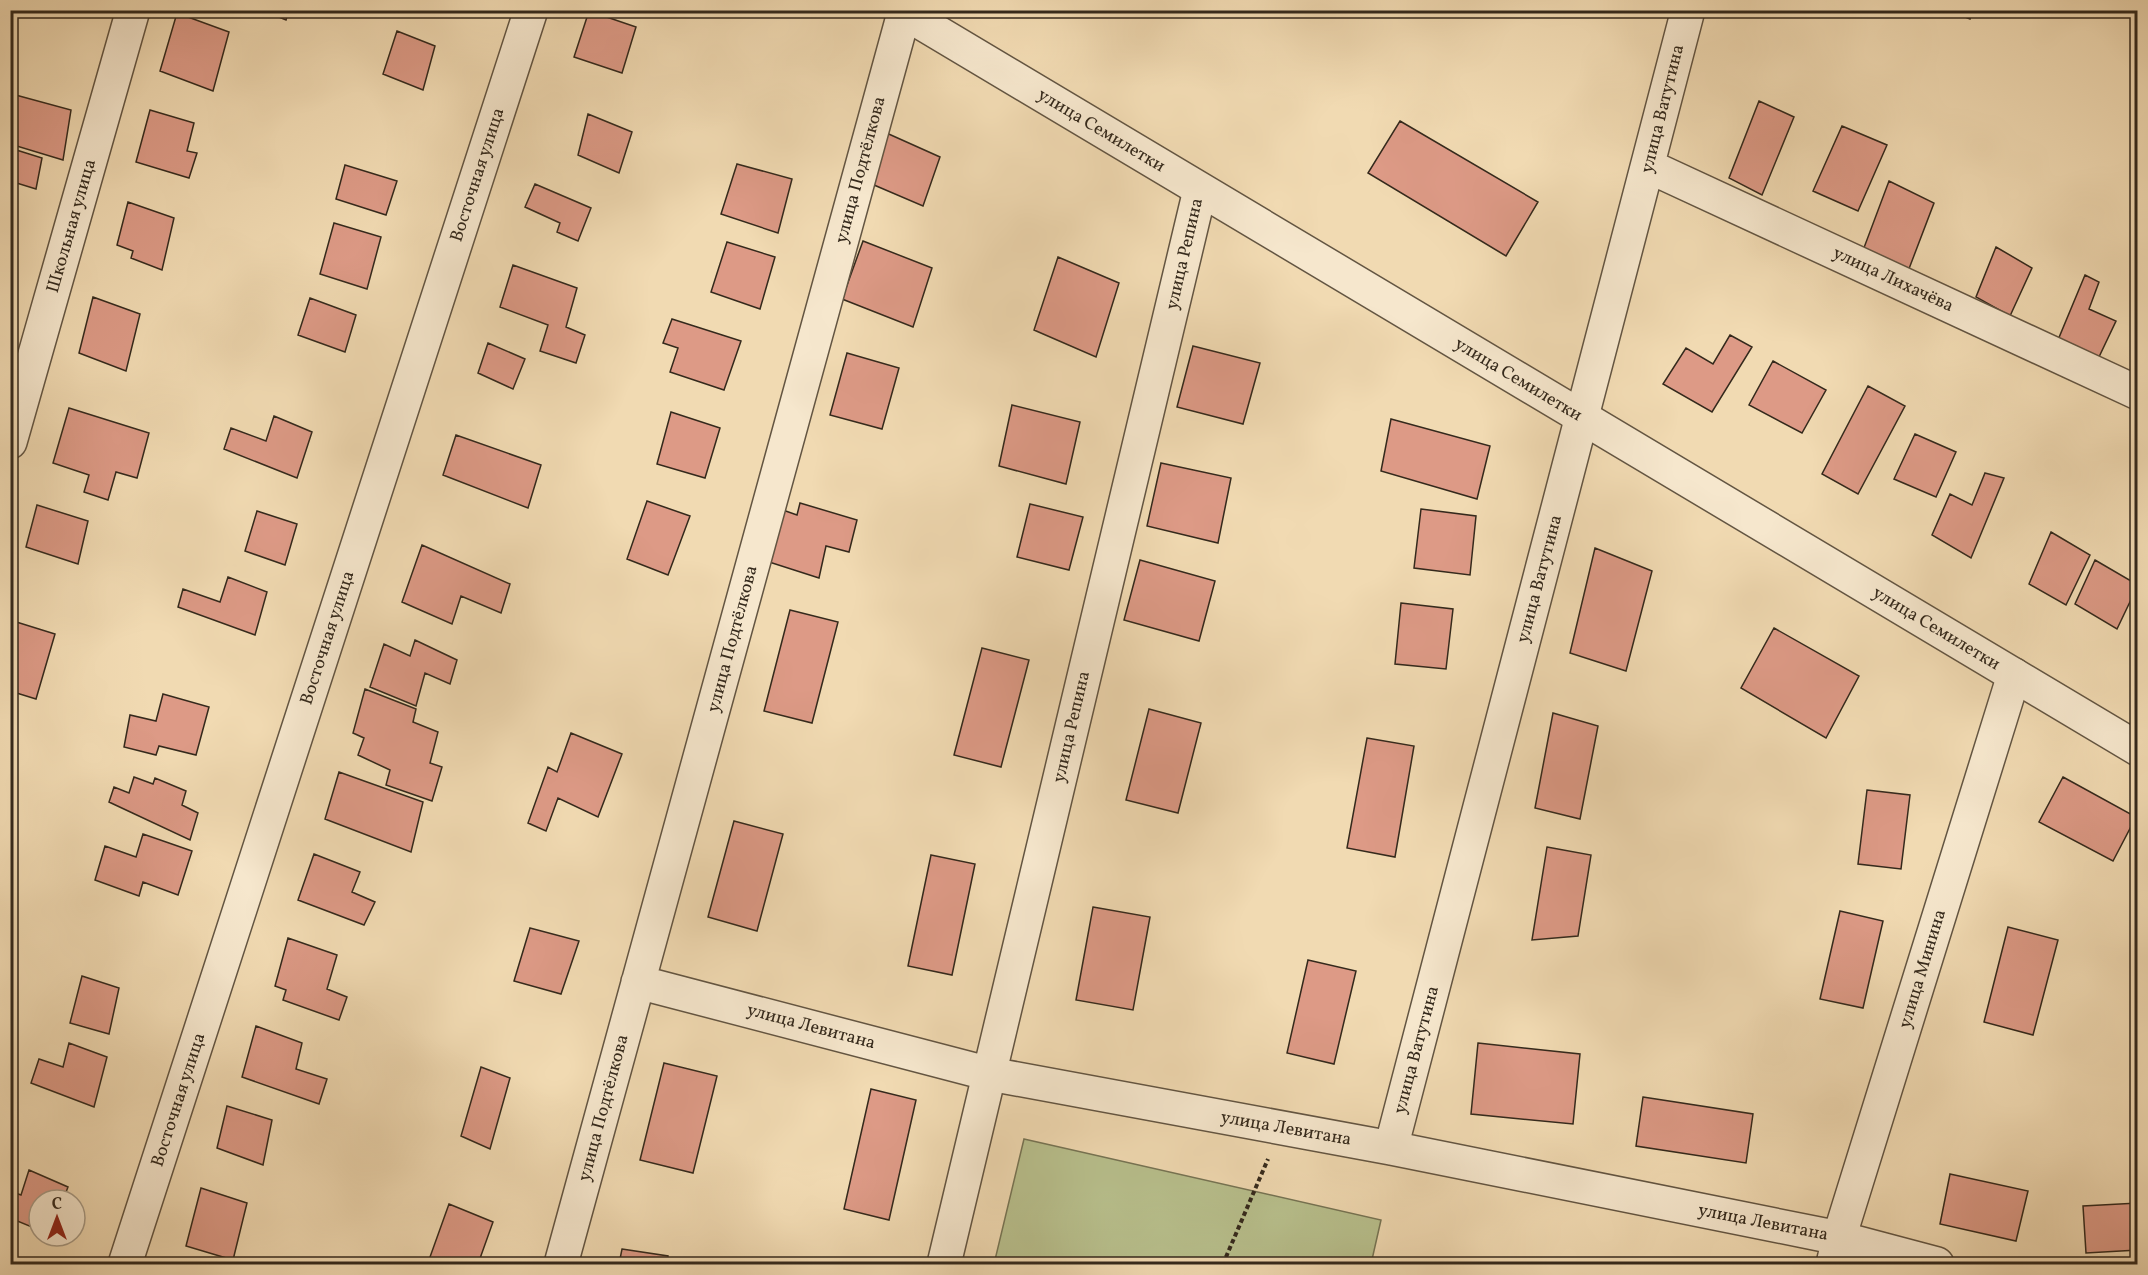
<svg xmlns="http://www.w3.org/2000/svg" width="2148" height="1275" viewBox="0 0 2148 1275" font-family="Vollkorn,serif">
<style>
.green{fill:#b8c08d;stroke:#767454;stroke-width:1.5}
.building{fill:#dd9a86;stroke:#34291c;stroke-width:1.5}
.lines{fill:none;stroke-linecap:round;stroke-linejoin:round}
.minor-casing{stroke:#635542;stroke-width:36}
.tertiary-casing{stroke:#635542;stroke-width:36}
.path{stroke:#34291c;stroke-width:4;stroke-dasharray:4.5 3;stroke-linecap:butt}
.minor{stroke:#f6e7cd;stroke-width:33}
.tertiary{stroke:#f6e7cd;stroke-width:33}
.labels{text-anchor:middle;dominant-baseline:central;stroke-width:5;stroke-linejoin:round;paint-order:stroke}
.street-label{font-size:18px;fill:#34291c;stroke:#f6e7cd}
</style>
<rect width="100%" height="100%" fill="#f1dab2"/>
<filter id="stains"><feTurbulence type="fractalNoise" baseFrequency=".00333" numOctaves="4"/><feColorMatrix values="0 0 0 0 .2 0 0 0 0 .09 0 0 0 0 .02 0 0 0 .5 -.17"/></filter>
<radialGradient id="worn" r=".72"><stop offset=".6" stop-color="#630" stop-opacity="0"/><stop offset="1" stop-color="#630" stop-opacity=".3"/></radialGradient>
<path class="green" d="M 1024,1139 L 1381,1220 L 1371,1264 L 994,1264 Z"/>
<path class="building" d="M 262,10 L 289,10 L 286,20 Z
M 1947,10 L 1972,10 L 1970,19 Z
M 589,11 L 636,27 L 622,73 L 574,57 Z
M 177,13 L 229,32 L 213,91 L 160,71 Z
M 397,31 L 435,46 L 423,90 L 383,74 Z
M 12,94 L 71,110 L 63,160 L 10,144 Z
M 1759,101 L 1794,117 L 1762,195 L 1729,178 Z
M 150,110 L 194,123 L 187,151 L 197,153 L 189,178 L 136,162 Z
M 588,114 L 632,132 L 619,173 L 578,155 Z
M 1400,121 L 1538,202 L 1506,256 L 1368,173 Z
M 1842,126 L 1887,145 L 1858,211 L 1813,191 Z
M 882,131 L 940,157 L 923,206 L 867,182 Z
M 10,148 L 42,158 L 36,189 L 10,181 Z
M 737,164 L 792,179 L 778,233 L 721,214 Z
M 345,165 L 397,181 L 386,215 L 336,199 Z
M 1889,181 L 1934,203 L 1907,274 L 1862,253 Z
M 535,184 L 591,208 L 578,241 L 557,232 L 560,223 L 525,207 Z
M 128,202 L 174,218 L 162,270 L 131,258 L 133,251 L 117,245 Z
M 334,223 L 381,237 L 367,289 L 320,274 Z
M 863,241 L 932,268 L 913,327 L 842,299 Z
M 727,242 L 775,257 L 760,309 L 711,292 Z
M 1996,247 L 2032,268 L 2010,316 L 1976,297 Z
M 1058,257 L 1119,283 L 1096,357 L 1034,330 Z
M 513,265 L 577,288 L 566,327 L 585,335 L 576,363 L 540,351 L 548,325 L 500,307 Z
M 2085,275 L 2099,282 L 2089,309 L 2116,321 L 2098,359 L 2058,340 Z
M 93,297 L 140,314 L 126,371 L 79,353 Z
M 310,298 L 356,315 L 345,352 L 298,335 Z
M 672,319 L 741,341 L 724,390 L 670,372 L 678,348 L 663,343 Z
M 1730,335 L 1752,347 L 1712,412 L 1663,384 L 1686,348 L 1713,364 Z
M 488,343 L 525,359 L 513,389 L 478,373 Z
M 1193,346 L 1260,363 L 1243,424 L 1177,407 Z
M 847,353 L 899,368 L 882,429 L 830,415 Z
M 1773,361 L 1826,390 L 1802,433 L 1749,405 Z
M 1868,386 L 1905,406 L 1858,494 L 1822,474 Z
M 1012,405 L 1080,422 L 1066,484 L 999,466 Z
M 69,408 L 149,433 L 137,478 L 116,472 L 108,500 L 84,492 L 89,475 L 53,463 Z
M 671,412 L 720,428 L 705,478 L 657,464 Z
M 274,416 L 312,432 L 297,478 L 224,449 L 231,428 L 266,441 Z
M 1391,419 L 1490,446 L 1477,499 L 1381,471 Z
M 1915,434 L 1956,452 L 1936,497 L 1894,479 Z
M 456,435 L 541,465 L 528,508 L 443,475 Z
M 1161,463 L 1231,478 L 1218,543 L 1147,526 Z
M 1985,473 L 2004,478 L 1971,558 L 1932,535 L 1950,494 L 1972,505 Z
M 647,501 L 690,516 L 668,575 L 627,559 Z
M 800,503 L 857,520 L 849,552 L 826,546 L 819,578 L 766,561 L 780,509 L 797,515 Z
M 1030,504 L 1083,517 L 1069,570 L 1017,557 Z
M 37,505 L 88,521 L 78,564 L 26,547 Z
M 1421,509 L 1476,516 L 1470,575 L 1414,568 Z
M 257,511 L 297,524 L 285,565 L 245,551 Z
M 2051,532 L 2090,555 L 2066,605 L 2029,584 Z
M 422,545 L 510,584 L 501,613 L 461,596 L 452,624 L 402,602 Z
M 1595,548 L 1652,571 L 1626,671 L 1570,653 Z
M 1140,560 L 1215,581 L 1199,641 L 1124,620 Z
M 2095,560 L 2138,585 L 2117,629 L 2075,604 Z
M 228,577 L 267,592 L 255,635 L 178,607 L 183,589 L 220,602 Z
M 1401,603 L 1453,609 L 1446,669 L 1395,664 Z
M 790,610 L 838,622 L 812,723 L 764,711 Z
M 10,620 L 55,634 L 36,699 L 10,691 Z
M 1774,628 L 1859,676 L 1826,738 L 1741,688 Z
M 415,640 L 457,660 L 450,684 L 425,673 L 416,706 L 370,687 L 384,644 L 410,656 Z
M 982,648 L 1029,660 L 1001,767 L 954,755 Z
M 365,689 L 416,709 L 413,722 L 438,732 L 430,763 L 442,767 L 432,801 L 386,785 L 390,770 L 358,755 L 364,738 L 353,733 Z
M 163,694 L 209,707 L 196,755 L 159,746 L 156,755 L 124,747 L 130,715 L 156,721 Z
M 1149,709 L 1201,723 L 1178,813 L 1126,800 Z
M 1553,713 L 1598,726 L 1580,819 L 1535,808 Z
M 571,733 L 622,754 L 598,817 L 558,798 L 546,831 L 528,823 L 548,767 L 557,772 Z
M 1367,738 L 1414,746 L 1395,857 L 1347,848 Z
M 339,772 L 423,802 L 411,852 L 325,819 Z
M 134,777 L 153,784 L 155,778 L 186,791 L 182,805 L 198,813 L 190,840 L 109,802 L 114,787 L 129,793 Z
M 2063,777 L 2136,817 L 2113,861 L 2039,822 Z
M 1867,790 L 1910,795 L 1901,869 L 1858,864 Z
M 734,821 L 783,834 L 757,931 L 708,917 Z
M 143,834 L 192,851 L 178,895 L 143,882 L 139,896 L 95,880 L 105,846 L 136,857 Z
M 1547,847 L 1591,855 L 1578,936 L 1532,940 Z
M 314,854 L 360,872 L 352,892 L 375,902 L 364,925 L 298,900 Z
M 931,855 L 975,864 L 952,975 L 908,966 Z
M 1093,907 L 1150,917 L 1133,1010 L 1076,1000 Z
M 1840,911 L 1883,921 L 1863,1008 L 1820,999 Z
M 2008,927 L 2058,940 L 2033,1035 L 1984,1022 Z
M 530,928 L 579,941 L 561,994 L 514,981 Z
M 288,938 L 337,955 L 327,989 L 347,997 L 339,1020 L 283,1000 L 286,990 L 275,986 Z
M 1308,960 L 1356,971 L 1334,1064 L 1287,1053 Z
M 82,976 L 119,988 L 109,1034 L 70,1023 Z
M 256,1026 L 302,1043 L 296,1069 L 327,1079 L 319,1104 L 242,1077 Z
M 69,1043 L 107,1057 L 94,1107 L 31,1083 L 39,1059 L 63,1067 Z
M 1478,1043 L 1580,1054 L 1573,1124 L 1471,1114 Z
M 664,1063 L 717,1076 L 693,1173 L 640,1160 Z
M 481,1067 L 510,1078 L 490,1149 L 461,1136 Z
M 871,1089 L 916,1100 L 889,1220 L 844,1209 Z
M 1643,1097 L 1753,1114 L 1746,1163 L 1636,1146 Z
M 227,1106 L 272,1120 L 263,1165 L 217,1148 Z
M 29,1170 L 68,1187 L 63,1200 L 39,1200 L 39,1230 L 10,1218 L 10,1191 L 21,1195 Z
M 1950,1174 L 2028,1191 L 2016,1241 L 1940,1224 Z
M 201,1188 L 247,1203 L 233,1260 L 186,1246 Z
M 2138,1203 L 2138,1250 L 2086,1253 L 2083,1206 Z
M 449,1204 L 493,1222 L 478,1264 L 448,1264 L 430,1257 Z
M 622,1249 L 668,1256 L 667,1264 L 619,1264 Z"/>
<g class="lines">
<defs>
<path id="minor" d="M 1648,166 L 2138,393
M 10,442 L 133,10
M 638,982 L 990,1074 L 1391,1148 L 1839,1238 L 1937,1264
M 1391,1148 L 1688,10
M 125,1264 L 531,10
M 561,1264 L 904,13
M 944,1264 L 1200,190
M 1833,1264 L 1839,1238 L 2014,675"/>
<path id="tertiary" d="M 900,10 L 2138,749"/>
</defs>
<use href="#minor" class="minor-casing"/>
<use href="#tertiary" class="tertiary-casing"/>
<path class="path" d="M 1223,1264 L 1268,1159"/>
<use href="#minor" class="minor"/>
<use href="#tertiary" class="tertiary"/>
</g>
<g class="labels">
<g class="street-label">
<text transform="translate(1663 109) rotate(-76)">улица Ватутина</text>
<text transform="translate(1101 131) rotate(31)">улица Семилетки</text>
<text transform="translate(861 170) rotate(-75)">улица Подтёлкова</text>
<text transform="translate(478 175) rotate(-72)">Восточная улица</text>
<text transform="translate(72 226) rotate(-74)">Школьная улица</text>
<text transform="translate(1185 254) rotate(-77)">улица Репина</text>
<text transform="translate(1893 280) rotate(25)">улица Лихачёва</text>
<text transform="translate(1518 380) rotate(31)">улица Семилетки</text>
<text transform="translate(1540 579) rotate(-75)">улица Ватутина</text>
<text transform="translate(1936 629) rotate(31)">улица Семилетки</text>
<text transform="translate(328 638) rotate(-72)">Восточная улица</text>
<text transform="translate(733 639) rotate(-75)">улица Подтёлкова</text>
<text transform="translate(1072 727) rotate(-77)">улица Репина</text>
<text transform="translate(1923 969) rotate(-73)">улица Минина</text>
<text transform="translate(811 1027) rotate(15)">улица Левитана</text>
<text transform="translate(1417 1050) rotate(-75)">улица Ватутина</text>
<text transform="translate(179 1100) rotate(-72)">Восточная улица</text>
<text transform="translate(604 1108) rotate(-75)">улица Подтёлкова</text>
<text transform="translate(1286 1129) rotate(10)">улица Левитана</text>
<text transform="translate(1763 1223) rotate(11)">улица Левитана</text>
</g>
</g>
<rect width="2148" height="1275" fill="none" stroke="#f1dab2" stroke-width="36"/>
<rect x="12" y="12" width="2124" height="1251" fill="none" stroke="#34291c" stroke-width="3"/>
<rect x="18" y="18" width="2112" height="1239" fill="none" stroke="#34291c" stroke-width="1.5"/>
<g transform="translate(57 1218)"><circle r="28" fill="#f6e7cd" stroke="#a89b86" stroke-width="1.5"/>
<path d="M0-4.5L10 22L0 15L-10 22Z" fill="#8f2418"/>
<text y="-9" font-size="16" font-weight="bold" text-anchor="middle" fill="#34291c">С</text>
</g>
<rect width="100%" height="100%" filter="url(#stains)"/>
<rect width="100%" height="100%" fill="url(#worn)"/>
</svg>
